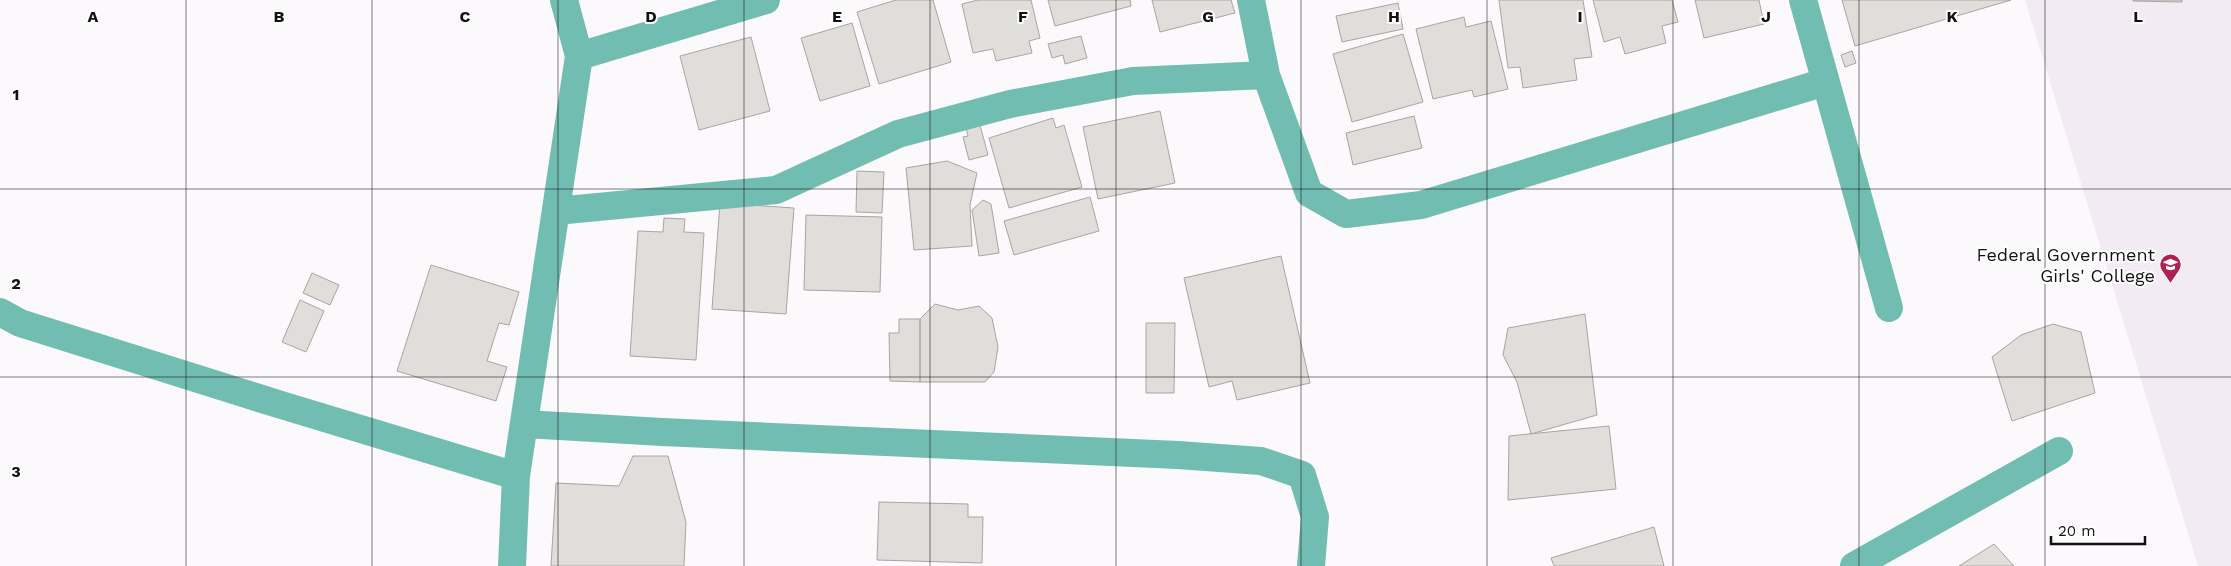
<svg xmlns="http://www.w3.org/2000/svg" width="2231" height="566" viewBox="0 0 2231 566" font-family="'Work Sans',sans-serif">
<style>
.built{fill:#f2ebf3}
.building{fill:#e0dedb;stroke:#a7a4a2}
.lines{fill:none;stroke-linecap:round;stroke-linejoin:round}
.street{stroke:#71bdb2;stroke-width:28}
.grid{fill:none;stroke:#121112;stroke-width:1;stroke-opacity:0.55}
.labels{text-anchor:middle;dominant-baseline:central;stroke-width:4;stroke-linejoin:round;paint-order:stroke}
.poi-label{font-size:18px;fill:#121112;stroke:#fff;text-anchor:end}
.grid-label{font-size:16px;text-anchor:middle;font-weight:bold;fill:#121112;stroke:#fff;stroke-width:4;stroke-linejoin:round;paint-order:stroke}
</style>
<rect width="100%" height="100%" fill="#fcf9fc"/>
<path class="built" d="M 2025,0 L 2231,0 L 2231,566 L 2198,566 Z"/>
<path class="building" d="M 896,0 L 933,0 L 951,62 L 879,84 L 857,12 Z
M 978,0 L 1031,0 L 1040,38 L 1029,41 L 1032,53 L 996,61 L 993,49 L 973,53 L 962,4 Z
M 1048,0 L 1130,0 L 1131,6 L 1055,26 Z
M 1152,0 L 1231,0 L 1235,13 L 1160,32 Z
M 1499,0 L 1583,0 L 1592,57 L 1574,59 L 1577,80 L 1523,88 L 1520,67 L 1508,68 Z
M 1593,0 L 1672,0 L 1678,22 L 1662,26 L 1666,43 L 1625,54 L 1620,37 L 1604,42 Z
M 1695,0 L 1759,0 L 1764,24 L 1704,38 Z
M 1842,0 L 2011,0 L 1855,46 Z
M 2133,0 L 2182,0 L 2182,2 L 2133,1 Z
M 1398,3 L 1403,29 L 1342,42 L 1336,16 Z
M 1464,17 L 1466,27 L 1491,21 L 1508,89 L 1474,97 L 1472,90 L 1433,99 L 1416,29 Z
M 852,23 L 870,86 L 820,101 L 801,38 Z
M 1403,34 L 1423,102 L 1352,122 L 1333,54 Z
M 1081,36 L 1087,58 L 1065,64 L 1063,55 L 1052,58 L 1048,44 Z
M 751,37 L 770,111 L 699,130 L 680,56 Z
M 1852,51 L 1856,63 L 1845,67 L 1841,55 Z
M 1160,111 L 1175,183 L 1098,199 L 1083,127 Z
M 1414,116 L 1422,148 L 1353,165 L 1346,133 Z
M 1053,118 L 1056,128 L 1064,125 L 1082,187 L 1009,208 L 989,138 Z
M 980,125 L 988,155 L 969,160 L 963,137 L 968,136 L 966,128 Z
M 947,161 L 977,173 L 970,205 L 972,246 L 914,250 L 906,168 Z
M 857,171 L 884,172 L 882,213 L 856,212 Z
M 1090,197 L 1099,231 L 1014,255 L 1004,221 Z
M 983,200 L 991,204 L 999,253 L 979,256 L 972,210 Z
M 720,203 L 794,208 L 786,314 L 712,309 Z
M 806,215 L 882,217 L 880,292 L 804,290 Z
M 664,218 L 685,219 L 684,232 L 704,233 L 696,360 L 630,356 L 638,231 L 663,232 Z
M 1281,256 L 1310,383 L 1237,400 L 1232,381 L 1209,387 L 1184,278 Z
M 431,265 L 519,292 L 509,325 L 499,323 L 487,361 L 507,367 L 496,401 L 397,371 Z
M 312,273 L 339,285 L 330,305 L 303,293 Z
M 300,300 L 324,311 L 306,352 L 282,342 Z
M 935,304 L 958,310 L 979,306 L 992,318 L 998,347 L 994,372 L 985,382 L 920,382 L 920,319 Z
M 1585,314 L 1597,415 L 1531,434 L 1517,382 L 1503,355 L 1508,328 Z
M 899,319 L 920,319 L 920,382 L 890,381 L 889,333 L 899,333 Z
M 1146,323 L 1175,323 L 1174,393 L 1146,393 Z
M 2053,324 L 2081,332 L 2095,393 L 2012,421 L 1992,357 L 2021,335 Z
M 1609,426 L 1616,489 L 1508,500 L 1509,436 Z
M 633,456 L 668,456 L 686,522 L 684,566 L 551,566 L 556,483 L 619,486 Z
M 879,502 L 968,504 L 968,517 L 983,517 L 982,563 L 877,560 Z
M 1654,527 L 1664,566 L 1554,566 L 1551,558 Z
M 1994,544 L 2014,566 L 1959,566 Z"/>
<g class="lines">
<path class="street" d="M 1251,0 L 1266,75 L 1309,193 L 1346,214 L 1421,205 L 1825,82
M 1803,0 L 1889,308
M 579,56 L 766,0
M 556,211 L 776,190 L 898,134 L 1010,104 L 1133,81 L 1266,75
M 0,312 L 20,323 L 278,404 L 516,476
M 525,424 L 662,432 L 1178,455 L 1261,461 L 1302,475 L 1315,517 L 1311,566
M 512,566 L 516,476 L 579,56 L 564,0
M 1854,566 L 2059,451"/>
</g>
<path class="grid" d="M 186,0 L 186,566M 372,0 L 372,566M 558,0 L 558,566M 744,0 L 744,566M 930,0 L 930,566M 1116,0 L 1116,566M 1301,0 L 1301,566M 1487,0 L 1487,566M 1673,0 L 1673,566M 1859,0 L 1859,566M 2045,0 L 2045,566M 0,189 L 2231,189M 0,377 L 2231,377"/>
<defs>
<symbol id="university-pin" viewBox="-11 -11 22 30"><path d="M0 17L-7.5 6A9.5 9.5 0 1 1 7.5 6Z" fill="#b02053" stroke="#fff"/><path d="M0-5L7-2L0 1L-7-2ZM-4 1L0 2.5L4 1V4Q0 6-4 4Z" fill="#fff"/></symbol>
</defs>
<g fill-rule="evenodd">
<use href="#university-pin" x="2158" y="252" width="25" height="34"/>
</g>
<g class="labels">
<g class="poi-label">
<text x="2155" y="254">Federal Government<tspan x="2155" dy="21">Girls' College</tspan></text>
</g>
</g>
<g class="grid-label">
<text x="93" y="22">A</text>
<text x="279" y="22">B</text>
<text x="465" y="22">C</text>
<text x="651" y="22">D</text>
<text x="837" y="22">E</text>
<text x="1023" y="22">F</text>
<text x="1208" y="22">G</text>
<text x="1394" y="22">H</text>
<text x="1580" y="22">I</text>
<text x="1766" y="22">J</text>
<text x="1952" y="22">K</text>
<text x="2138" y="22">L</text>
<text x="16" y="100">1</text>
<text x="16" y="289">2</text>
<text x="16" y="477">3</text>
</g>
<path d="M2051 536v8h94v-8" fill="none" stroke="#121112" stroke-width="2.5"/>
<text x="2058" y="536" font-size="15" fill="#121112" stroke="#ffffff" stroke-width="4" paint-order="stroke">20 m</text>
</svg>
